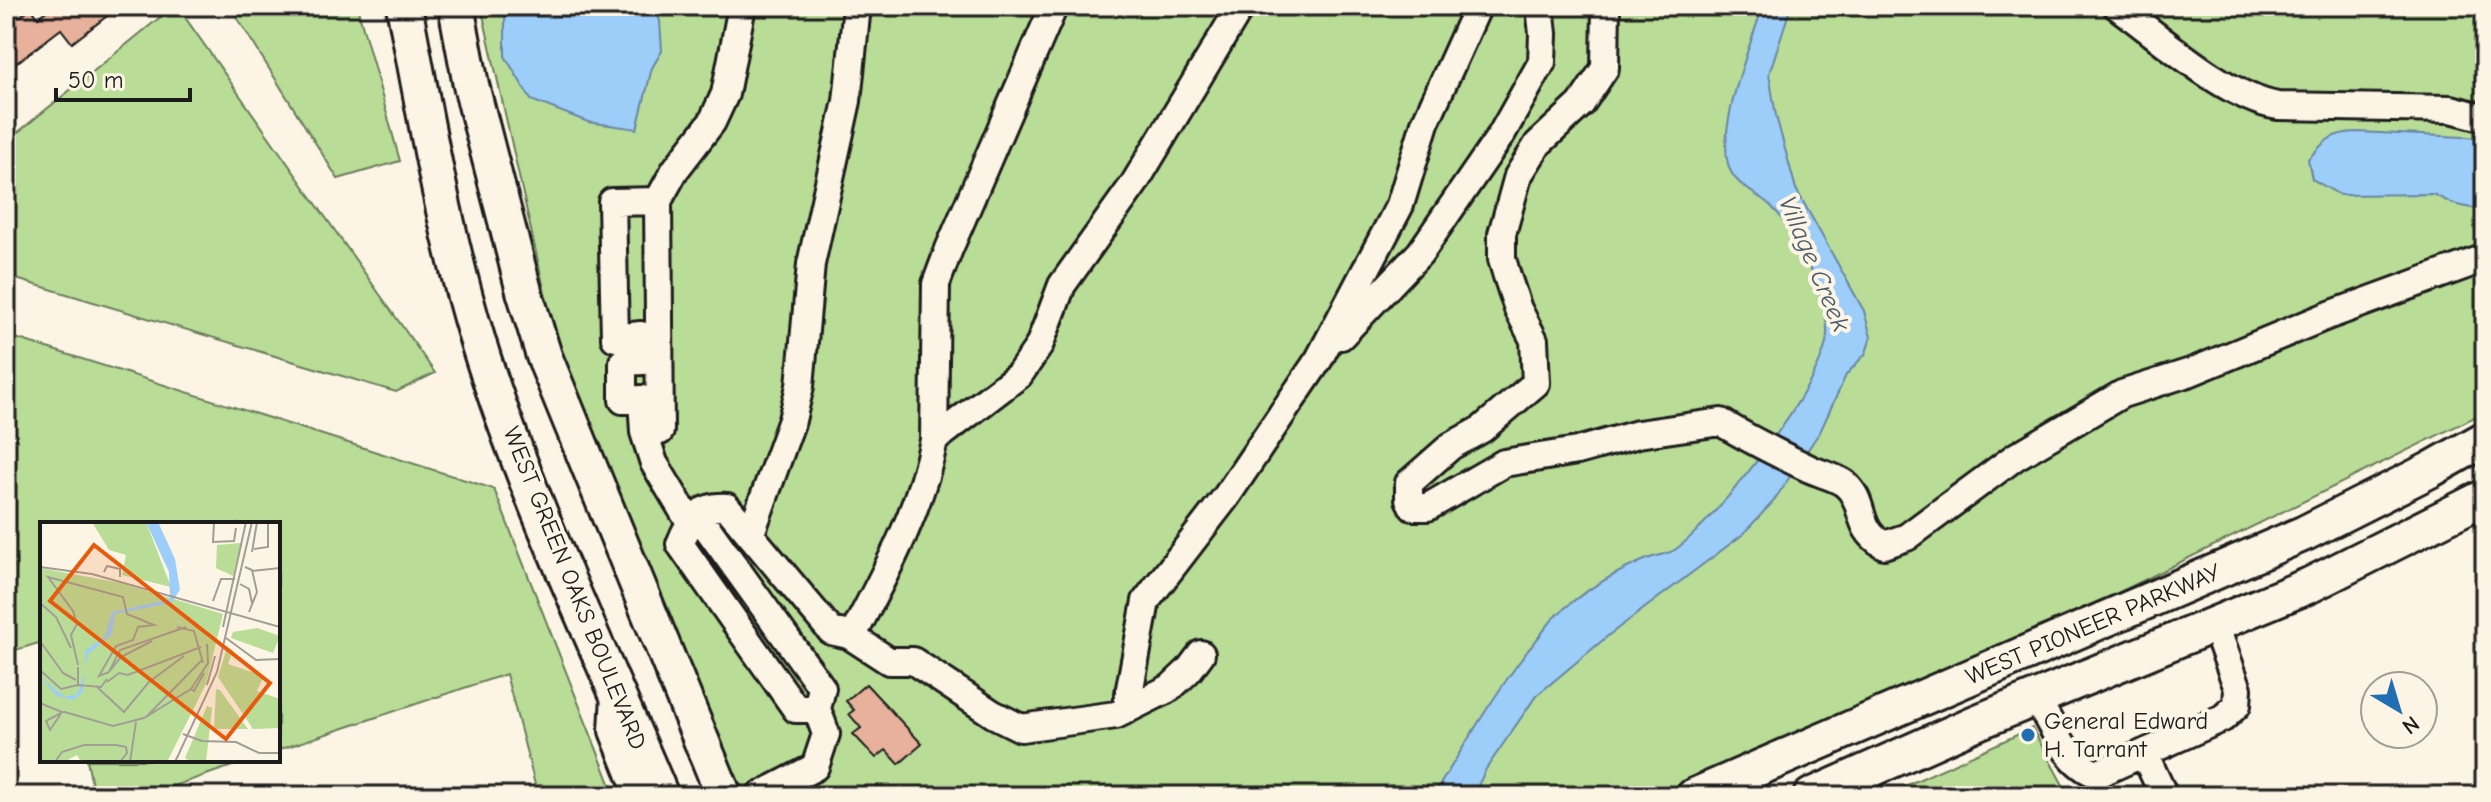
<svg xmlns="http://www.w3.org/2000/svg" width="2491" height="802" viewBox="0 0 2491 802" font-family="'Comic Neue',sans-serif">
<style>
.green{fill:#b9dd97;stroke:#6a7c5a;stroke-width:2}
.water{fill:#9dcdf9;stroke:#6986a1;stroke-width:2}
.building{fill:#e7b19b;stroke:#1c1c1c;stroke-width:2}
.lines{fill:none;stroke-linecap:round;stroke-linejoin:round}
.minor-casing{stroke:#1c1c1c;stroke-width:32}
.major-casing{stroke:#1c1c1c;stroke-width:40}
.minor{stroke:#fcf5e5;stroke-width:26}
.major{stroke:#fcf5e5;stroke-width:34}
.poi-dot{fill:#1f6fb2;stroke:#fcf5e5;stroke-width:3}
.labels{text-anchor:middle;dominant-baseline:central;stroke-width:8;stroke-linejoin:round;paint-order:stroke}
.street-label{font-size:24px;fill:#1c1c1c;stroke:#fcf5e5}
.poi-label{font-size:24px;fill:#1c1c1c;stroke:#fcf5e5;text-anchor:start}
.water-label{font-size:26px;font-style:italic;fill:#495a69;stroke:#fcf5e5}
.inset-road{fill:none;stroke:#a29e95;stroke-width:2}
.view{fill:#e8590c;fill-opacity:0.15;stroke:#e8590c;stroke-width:4}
.inset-edge{fill:none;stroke:#1c1c1c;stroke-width:4}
</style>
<rect width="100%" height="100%" fill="#fcf5e5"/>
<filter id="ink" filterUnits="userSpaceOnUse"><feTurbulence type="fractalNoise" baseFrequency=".0125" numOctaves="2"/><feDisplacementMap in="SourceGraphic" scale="16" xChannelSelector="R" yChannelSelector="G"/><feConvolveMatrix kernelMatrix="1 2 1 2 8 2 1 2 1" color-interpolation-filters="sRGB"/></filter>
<g filter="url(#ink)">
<path class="green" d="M 174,6 L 177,6 L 435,373 L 396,392 L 6,276 L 6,142 Z
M 230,6 L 357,6 L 400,161 L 338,179 Z
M 481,6 L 2485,6 L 2485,412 L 1990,656 L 1661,796 L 746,796 L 712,724 L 558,351 Z
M 6,335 L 494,489 L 615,796 L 538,796 L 506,674 L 278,750 L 278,524 L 42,524 L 42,642 L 6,653 Z
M 2032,728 L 2069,796 L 1883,796 Z
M 87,760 L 250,760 L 144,796 L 94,796 Z"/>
<path class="water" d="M 505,6 L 658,6 L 655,8 L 660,21 L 662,51 L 652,68 L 637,129 L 588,122 L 531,100 L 505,56 Z
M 1763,6 L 1791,6 L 1769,74 L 1776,116 L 1796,189 L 1864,311 L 1871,337 L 1866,353 L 1846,375 L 1821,430 L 1773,502 L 1742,535 L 1609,635 L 1536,696 L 1486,769 L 1473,796 L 1433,796 C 1464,746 1493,696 1529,649 C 1538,639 1546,626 1556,616 C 1582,591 1614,573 1647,559 C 1656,555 1668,555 1676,549 C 1716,520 1825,383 1827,335 C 1829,297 1795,224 1765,201 C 1751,191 1732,182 1728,164 C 1718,125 1750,45 1763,6 Z
M 2358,132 L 2485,138 L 2485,211 L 2453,204 L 2433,194 L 2340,195 L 2312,179 L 2308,159 C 2327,139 2330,133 2358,132 Z"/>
<path class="building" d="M 53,6 L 120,6 L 72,43 L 61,29 L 6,71 L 6,26 L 31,8 L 38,17 Z
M 866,684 L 922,744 L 899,764 L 886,750 L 876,758 L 853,734 L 861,728 L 849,714 L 854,710 L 846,701 Z"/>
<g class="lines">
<defs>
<path id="minor" d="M 1606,6 L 1605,68 L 1581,104 L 1538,144 L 1518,176 L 1502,234 L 1502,259 L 1507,276 L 1518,309 L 1534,340 L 1536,383 L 1482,429 L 1451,446 L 1409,483 L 1409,499 L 1413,507 L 1428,507 L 1504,463 L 1577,451 L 1638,434 L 1721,422 C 1749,440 1779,454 1810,469 C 1821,474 1836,477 1845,484 C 1867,503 1854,528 1884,545 L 1907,537 L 2015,457 L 2122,394 L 2191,372 L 2327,316 L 2485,258
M 2117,6 C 2161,38 2225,97 2278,106 L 2451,109 L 2485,118
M 658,201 L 675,170 L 712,122 L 725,94 L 742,6
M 1341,336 L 1420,253 L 1501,135 L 1542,62 L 1543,34 L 1540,6
M 644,432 L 642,399 L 623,400 L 623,362 L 643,361 L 641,335 L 615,338 L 612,202 L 658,201 L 660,431 L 644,432 L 654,463 L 689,521 L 705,525 L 822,688 L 817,709 L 826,734 L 815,767 L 759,796
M 934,440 L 936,284 L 949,249 L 1054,6
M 751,533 L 792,420 L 800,386 L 811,264 L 847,101 L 857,6
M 852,637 C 885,574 920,511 934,440 L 1019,375 L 1039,346 L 1062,285 L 1134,184 L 1241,6
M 615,695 L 613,731 L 639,796
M 2036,698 C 2052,724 2066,764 2097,774 L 2223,718 L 2237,705 L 2238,689 L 2215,625
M 817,709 L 796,709 L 680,544 C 689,521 699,505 727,507 L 831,631 L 849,635 L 889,661 L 913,661 L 993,714 L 1021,728 L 1116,715 L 1170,688 L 1189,670 L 1201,654
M 1126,710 L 1146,601 L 1226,497 L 1319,359 L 1400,205 L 1425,123 L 1478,6
M 2144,753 L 2164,796"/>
<path id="major" d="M 404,6 C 426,118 444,232 478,342 C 526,498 598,646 661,796
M 456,6 L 471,85 L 524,291 L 544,356 L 724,796
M 1694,796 L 2305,533 L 2430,470 L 2485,439
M 1811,796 L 1973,724 L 2310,585 L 2485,497"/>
</defs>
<use href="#minor" class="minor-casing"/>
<use href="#major" class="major-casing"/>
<use href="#minor" class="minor"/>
<use href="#major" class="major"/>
</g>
</g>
<circle class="poi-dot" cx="2028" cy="735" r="8"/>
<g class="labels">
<g class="street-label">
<text transform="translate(575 588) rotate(68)">WEST GREEN OAKS BOULEVARD</text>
<text transform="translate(2093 624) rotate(-23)">WEST PIONEER PARKWAY</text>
</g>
<g class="poi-label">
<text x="2044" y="721">General Edward<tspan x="2044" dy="28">H. Tarrant</tspan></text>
</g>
<g class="water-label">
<text transform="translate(1814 264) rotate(67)">Village Creek</text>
</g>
</g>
<g transform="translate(40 522)">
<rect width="240" height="240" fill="#fcf5e5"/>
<path d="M 52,0 L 106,0 L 131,65 L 82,53 L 86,33 L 69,28 ZM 201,21 L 193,54 L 176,46 L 177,23 ZM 0,46 L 81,61 L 183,92 L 166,162 L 127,240 L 41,240 L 37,233 L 24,240 L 0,240 ZM 217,106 L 240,114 L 233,131 L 191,116 L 193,110 ZM 187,125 L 193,128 L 188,142 L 224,154 L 217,169 L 240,177 L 240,206 L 213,207 L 178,155 ZM 176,167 L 180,168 L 208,207 L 174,207 ZM 167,184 L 172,186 L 166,240 L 152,240 L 145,236 Z" fill="#b9dd97"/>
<path d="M 106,0 L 118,0 L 135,37 L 140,68 L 131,81 L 75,92 L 72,112 L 48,132 L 42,171 L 33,178 L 17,174 L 0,155 L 25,175 L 37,172 L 46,148 L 45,129 L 65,114 L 72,90 L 130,77 L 129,50 Z" fill="#9dcdf9"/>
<path class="inset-road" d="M 174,0 L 173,20 L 194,19 L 196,6M 214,27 L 228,25 L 228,0M 212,30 L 217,0M 0,45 L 52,52 L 240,105M 205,45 L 212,48 L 217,70 L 209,90M 212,49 L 240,46M 64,50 L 67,44 L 80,47 L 80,55M 200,62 L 209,67 L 212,81M 173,79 L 181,57 L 195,57M 0,81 L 16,95 L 31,126M 137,105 L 154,109 L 163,141M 183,105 L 206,0M 186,116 L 216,138 L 240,137M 0,119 L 23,151 L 36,158M 112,119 L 81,135 L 69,150 L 80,128 L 146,105M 38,143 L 31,113 L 37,102 L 33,89 L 8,55 L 83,75 L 87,92 L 114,103 L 98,105 L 93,118 L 76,124 L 59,154 L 69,150M 38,145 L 38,163 L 61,165 L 67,157M 0,148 L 21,167 L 38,163M 164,151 L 154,169 L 151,167 L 168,141 L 167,122M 67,160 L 79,151 L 88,153 L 161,125M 167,163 L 175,134M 56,164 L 84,190 L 109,160 L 144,134M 0,181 L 22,190 L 10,208 L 6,199 L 21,191 L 22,190 L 25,190 L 28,191 L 73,204 L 104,196 L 151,167M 108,193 L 162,138M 143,212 L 162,219 L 196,220 L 219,231 L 240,231M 15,240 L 22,230 L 44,223 L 76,223 L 86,225 L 87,231 L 80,240M 90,240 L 96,200M 135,240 L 177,150 L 212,0"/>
<path class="view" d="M 54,23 L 230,161 L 186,217 L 10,79 Z"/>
<rect width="240" height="240" class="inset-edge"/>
</g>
<rect width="2491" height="802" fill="none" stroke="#fcf5e5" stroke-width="32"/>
<rect x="16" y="16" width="2459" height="770" fill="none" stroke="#1c1c1c" stroke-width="3" filter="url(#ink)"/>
<g transform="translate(2399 710) rotate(142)"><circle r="38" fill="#fcf5e5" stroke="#a29e95" stroke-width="2"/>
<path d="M0-6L14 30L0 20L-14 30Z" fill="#1f6fb2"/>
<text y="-12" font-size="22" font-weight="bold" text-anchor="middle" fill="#1c1c1c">N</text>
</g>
<path d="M56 88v12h134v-12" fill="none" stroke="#1c1c1c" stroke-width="4"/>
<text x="68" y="88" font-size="24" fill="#1c1c1c" stroke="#fcf5e5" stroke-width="6" paint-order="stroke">50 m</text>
</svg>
